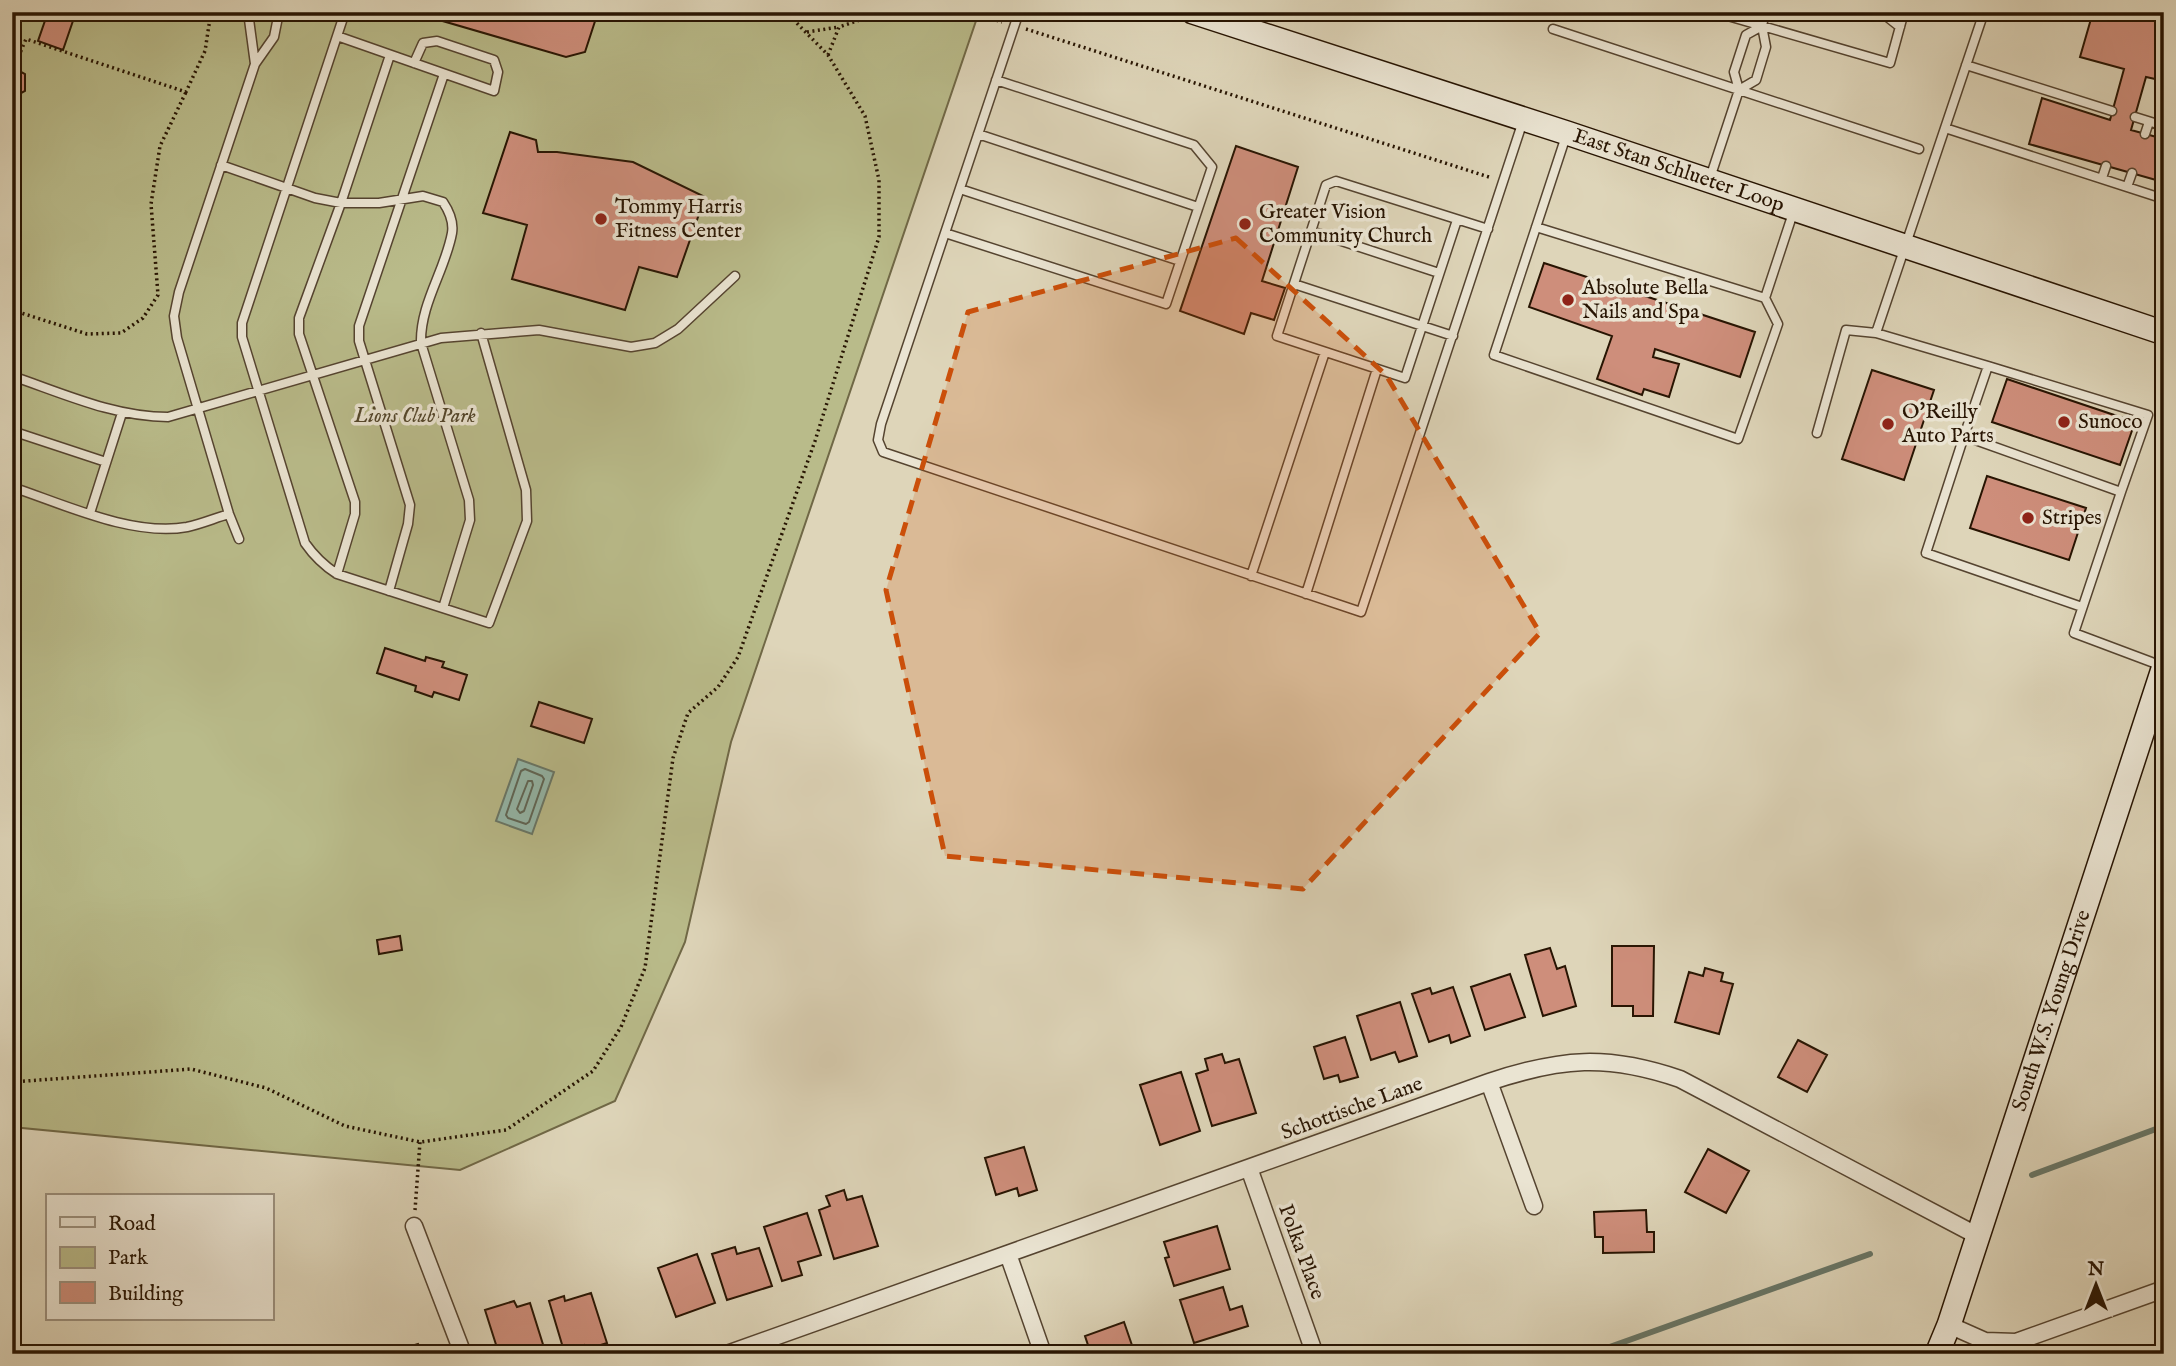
<svg xmlns="http://www.w3.org/2000/svg" width="2176" height="1366" viewBox="0 0 2176 1366" font-family="'IM FELL English',serif">
<style>
.green{fill:#b9bb8a;stroke:#706846;stroke-width:2}
.water{fill:#94b9ac;stroke:#687768;stroke-width:2}
.lines{fill:none;stroke-linecap:round;stroke-linejoin:round}
.shore{stroke:#5e6657;stroke-width:2}
.stream{stroke:#687768;stroke-width:6}
.building{fill:#ce8e7b;stroke:#271402;stroke-width:2}
.service-casing{stroke:#554430;stroke-width:11}
.minor-casing{stroke:#554430;stroke-width:19}
.secondary-casing{stroke:#271402;stroke-width:26}
.path{stroke:#271402;stroke-width:3.5;stroke-dasharray:2 3.5;stroke-linecap:butt}
.service{stroke:#eae4d2;stroke-width:8}
.minor{stroke:#eae4d2;stroke-width:16}
.secondary{stroke:#eae4d2;stroke-width:23}
.marked{fill:#cb4f0a;fill-opacity:0.2;stroke:#cb4f0a;stroke-width:5;stroke-dasharray:14 9;stroke-linejoin:round}
.poi-dot{fill:#8f2418;stroke:#eae4d2;stroke-width:2.5}
.labels{text-anchor:middle;dominant-baseline:central;stroke-width:7;stroke-linejoin:round;paint-order:stroke}
.street-label{font-size:21px;fill:#271402;stroke:#eae4d2}
.poi-label{font-size:21px;fill:#271402;stroke:#eae4d2;text-anchor:start}
.park-label{font-size:21px;font-style:italic;fill:#53462b;stroke:#eae4d2}
</style>
<rect width="100%" height="100%" fill="#ded5b9"/>
<filter id="stains"><feTurbulence type="fractalNoise" baseFrequency=".00286" numOctaves="4"/><feColorMatrix values="0 0 0 0 .2 0 0 0 0 .09 0 0 0 0 .02 0 0 0 .5 -.17"/></filter>
<radialGradient id="worn" r=".72"><stop offset=".6" stop-color="#630" stop-opacity="0"/><stop offset="1" stop-color="#630" stop-opacity=".3"/></radialGradient>
<path class="green" d="M 12,12 L 979,12 L 731,742 L 685,942 L 615,1101 L 460,1170 L 12,1127 Z"/>
<path class="water" d="M 518,759 L 554,772 L 532,834 L 496,821 Z"/>
<g class="lines">
<path class="shore" d="M 525,769 L 542,776 L 544,779 L 529,822 L 526,824 L 508,818 L 506,815 L 521,771 Z
M 528,781 L 532,781 L 533,785 L 524,811 L 520,813 L 517,809 Z"/>
<path class="stream" d="M 2032,1175 L 2164,1126
M 1590,1354 L 1870,1254"/>
</g>
<path class="building" d="M 48,12 L 76,12 L 63,50 L 38,41 Z
M 423,12 L 598,12 L 585,52 L 566,57 L 422,15 Z
M 2093,12 L 2127,12 L 2164,23 L 2164,81 L 2146,77 L 2131,130 L 2164,139 L 2164,155 L 2156,180 L 2029,144 L 2042,98 L 2110,120 L 2124,69 L 2080,57 Z
M 12,67 L 25,74 L 25,91 L 12,98 Z
M 510,132 L 536,140 L 538,152 L 557,152 L 633,162 L 705,197 L 677,277 L 639,267 L 625,310 L 512,279 L 527,225 L 483,213 Z
M 1236,146 L 1298,167 L 1262,281 L 1285,288 L 1274,320 L 1251,313 L 1244,334 L 1180,311 Z
M 1544,263 L 1755,332 L 1740,377 L 1655,349 L 1653,357 L 1679,364 L 1669,397 L 1644,389 L 1642,395 L 1597,379 L 1612,336 L 1529,307 Z
M 1872,370 L 1934,390 L 1904,480 L 1842,459 Z
M 2007,379 L 2135,422 L 2120,465 L 1992,422 Z
M 1987,476 L 2086,508 L 2069,560 L 1970,528 Z
M 385,648 L 425,661 L 426,657 L 444,662 L 442,667 L 467,675 L 459,700 L 434,692 L 432,697 L 415,691 L 416,686 L 377,673 Z
M 539,702 L 592,719 L 584,743 L 531,726 Z
M 400,936 L 402,950 L 379,954 L 377,940 Z
M 1612,946 L 1654,946 L 1653,1016 L 1633,1016 L 1633,1006 L 1612,1006 Z
M 1550,948 L 1557,969 L 1565,966 L 1576,1006 L 1543,1016 L 1525,955 Z
M 1705,968 L 1723,973 L 1721,981 L 1733,984 L 1719,1034 L 1675,1022 L 1689,972 L 1703,976 Z
M 1510,974 L 1525,1017 L 1485,1030 L 1471,987 Z
M 1453,987 L 1470,1036 L 1451,1043 L 1449,1035 L 1429,1042 L 1412,994 L 1430,988 L 1432,994 Z
M 1400,1002 L 1417,1056 L 1399,1062 L 1395,1052 L 1371,1060 L 1357,1016 Z
M 1345,1037 L 1358,1077 L 1340,1082 L 1338,1075 L 1324,1079 L 1314,1047 Z
M 1798,1040 L 1827,1055 L 1807,1092 L 1778,1077 Z
M 1222,1054 L 1225,1063 L 1239,1059 L 1256,1113 L 1212,1126 L 1196,1074 L 1208,1070 L 1205,1059 Z
M 1181,1072 L 1200,1131 L 1160,1145 L 1140,1085 Z
M 1024,1147 L 1037,1190 L 1019,1196 L 1017,1188 L 996,1195 L 985,1158 Z
M 1708,1149 L 1749,1171 L 1726,1213 L 1685,1192 Z
M 844,1190 L 847,1200 L 862,1196 L 878,1246 L 834,1259 L 819,1210 L 830,1206 L 826,1196 Z
M 1646,1210 L 1647,1232 L 1654,1232 L 1654,1252 L 1603,1253 L 1603,1237 L 1595,1237 L 1594,1212 Z
M 807,1213 L 821,1255 L 798,1262 L 802,1275 L 782,1281 L 764,1227 Z
M 1217,1226 L 1230,1269 L 1174,1286 L 1165,1258 L 1169,1257 L 1164,1242 Z
M 735,1247 L 737,1254 L 759,1248 L 772,1286 L 727,1300 L 712,1254 Z
M 697,1254 L 715,1303 L 676,1317 L 658,1268 Z
M 1223,1287 L 1230,1310 L 1242,1306 L 1248,1326 L 1194,1343 L 1180,1300 Z
M 591,1293 L 607,1343 L 585,1350 L 584,1345 L 564,1351 L 549,1301 L 564,1296 L 565,1301 Z
M 514,1301 L 517,1307 L 530,1303 L 546,1354 L 499,1354 L 485,1310 Z
M 1124,1322 L 1135,1354 L 1091,1354 L 1085,1336 Z
M 418,1344 L 421,1354 L 384,1354 Z"/>
<g class="lines">
<defs>
<path id="service" d="M 248,12 L 255,64
M 345,12 L 242,323 L 242,337 L 305,543 C 314,556 323,565 337,574 L 489,623 L 527,521 L 526,490 L 481,333
M 1019,12 L 881,424 L 878,440 L 883,452 L 1361,612 L 1523,121
M 1714,12 L 1890,63 L 1904,12
M 1881,12 L 1900,27
M 1984,12 L 1876,333 L 1988,366
M 1553,29 L 1919,149
M 337,36 L 494,91 L 498,72 L 494,60 L 437,41 L 423,43 L 414,63
M 1966,65 L 2112,111
M 1739,90 L 1756,80 L 1766,47 L 1762,26 L 1765,12
M 2135,117 L 2164,126
M 1945,128 L 2164,199
M 978,134 L 1198,207
M 2145,134 L 2149,122
M 1566,136 L 1494,355 L 1738,439 L 1778,324 L 1765,298 L 1794,210
M 221,165 L 315,198 L 341,203 L 379,203 L 423,196 L 443,202 C 449,211 454,221 452,233 C 445,271 420,304 421,343 L 469,500 L 470,520 L 443,608
M 1710,178 L 1739,90 L 1734,72 L 1746,35 L 1762,26
M 2102,178 L 2106,166
M 2127,187 L 2132,173
M 960,189 L 1180,261
M 1457,220 L 1405,378 L 1277,336 L 1326,185 L 1336,181 L 1488,229
M 1536,227 L 1765,298
M 1311,231 L 1439,273
M 945,233 L 1166,304 L 1212,167 L 1194,145 L 996,80
M 1294,284 L 1453,336
M 12,376 C 62,393 114,417 168,417 L 441,338 L 539,330 L 631,347 L 655,343 L 678,329 L 735,276
M 12,431 L 106,462
M 1817,433 L 1846,330 L 1876,333
M 1964,436 L 1988,366 L 2148,415 L 2121,492
M 12,487 C 63,504 133,537 187,527 C 201,524 215,518 229,514
M 90,513 L 122,413
M 239,539 L 229,514 L 177,338 L 174,316 L 179,292 L 255,64 L 274,37 L 279,12
M 337,574 L 355,514 L 355,502 L 299,334 L 299,318 L 341,203 L 390,55
M 1251,576 L 1325,352
M 389,591 L 408,524 L 410,505 L 359,341 L 359,326 L 444,74
M 1306,594 L 1377,369
M 2082,607 L 1926,553 L 1964,436 L 2121,492 L 2074,633 L 2162,666"/>
<path id="minor" d="M 1489,1082 L 1534,1206
M 1249,1168 L 1313,1349
M 414,1226 L 463,1354
M 1008,1254 L 1043,1354
M 1949,1325 L 1985,1341 L 2016,1342 L 2164,1289
M 727,1354 L 1489,1082 C 1561,1058 1607,1054 1680,1079 L 1978,1236"/>
<g id="secondary">
<path id="s1" d="M 1193,12 L 1567,133 L 2164,333"/>
<path id="s2" d="M 1937,1354 L 1949,1325 L 2164,666"/>
</g>
</defs>
<use href="#service" class="service-casing"/>
<use href="#minor" class="minor-casing"/>
<use href="#secondary" class="secondary-casing"/>
<path class="path" d="M 970,12 L 1002,22
M 1026,29 L 1492,178
M 807,32 L 839,27
M 828,55 L 839,27 L 883,12
M 12,72 L 26,39 L 186,92 L 205,51 L 211,12
M 12,310 L 87,334 L 121,333 L 143,318 L 158,295 L 151,204 L 160,146 L 186,92
M 12,1082 L 191,1069 L 266,1088 L 345,1126 L 420,1142 L 506,1130 L 593,1071 L 621,1027 L 645,968 L 673,758 L 688,713 L 718,687 L 738,657 L 815,441 L 879,237 L 879,180 L 865,116 L 828,55 L 786,12
M 415,1210 L 420,1142"/>
<use href="#service" class="service"/>
<use href="#minor" class="minor"/>
<use href="#secondary" class="secondary"/>
</g>
<path class="marked" d="M 1236,238 L 1386,375 L 1540,633 L 1303,889 L 945,856 L 886,590 L 968,312 Z"/>
<g class="poi-dot">
<circle cx="601" cy="219" r="7"/>
<circle cx="1245" cy="224" r="7"/>
<circle cx="1568" cy="300" r="7"/>
<circle cx="2064" cy="422" r="7"/>
<circle cx="1888" cy="424" r="7"/>
<circle cx="2028" cy="518" r="7"/>
</g>
<g class="labels">
<g class="street-label">
<text stroke="none"><textPath href="#s1" startOffset="511">East Stan Schlueter Loop</textPath></text>
<text stroke="none"><textPath href="#s2" startOffset="362">South W.S. Young Drive</textPath></text>
<text transform="translate(1352 1109) rotate(-20)">Schottische Lane</text>
<text transform="translate(1301 1252) rotate(70)">Polka Place</text>
</g>
<g class="poi-label">
<text x="615" y="207">Tommy Harris<tspan x="615" dy="24">Fitness Center</tspan></text>
<text x="1259" y="212">Greater Vision<tspan x="1259" dy="24">Community Church</tspan></text>
<text x="1582" y="288">Absolute Bella<tspan x="1582" dy="24">Nails and Spa</tspan></text>
<text x="1902" y="412">O'Reilly<tspan x="1902" dy="24">Auto Parts</tspan></text>
<text x="2078" y="422">Sunoco</text>
<text x="2042" y="518">Stripes</text>
</g>
<g class="park-label">
<text x="415" y="416">Lions Club Park</text>
</g>
</g>
<rect width="2176" height="1366" fill="none" stroke="#ded5b9" stroke-width="42"/>
<rect x="14" y="14" width="2148" height="1338" fill="none" stroke="#271402" stroke-width="3.5"/>
<rect x="21" y="21" width="2134" height="1324" fill="none" stroke="#271402" stroke-width="2"/>
<rect x="46" y="1194" width="228" height="126" fill="#eae4d2" stroke="#9c917f" stroke-width="2"/>
<rect x="60" y="1217" width="35" height="10" fill="#eae4d2" stroke="#9c917f" stroke-width="2"/>
<text x="108" y="1230" font-size="21" fill="#271402">Road</text>
<rect x="60" y="1247" width="35" height="21" fill="#b9bb8a" stroke="#9c917f" stroke-width="2"/>
<text x="108" y="1264" font-size="21" fill="#271402">Park</text>
<rect x="60" y="1282" width="35" height="21" fill="#ce8e7b" stroke="#9c917f" stroke-width="2"/>
<text x="108" y="1300" font-size="21" fill="#271402">Building</text>
<g transform="translate(2096 1285)" stroke="#eae4d2" stroke-width="5" paint-order="stroke">
<path d="M0-5L12 26L0 18L-12 26Z" fill="#271402"/>
<text y="-10" font-size="19" font-weight="bold" text-anchor="middle" fill="#271402">N</text>
</g>
<rect width="100%" height="100%" filter="url(#stains)"/>
<rect width="100%" height="100%" fill="url(#worn)"/>
</svg>
